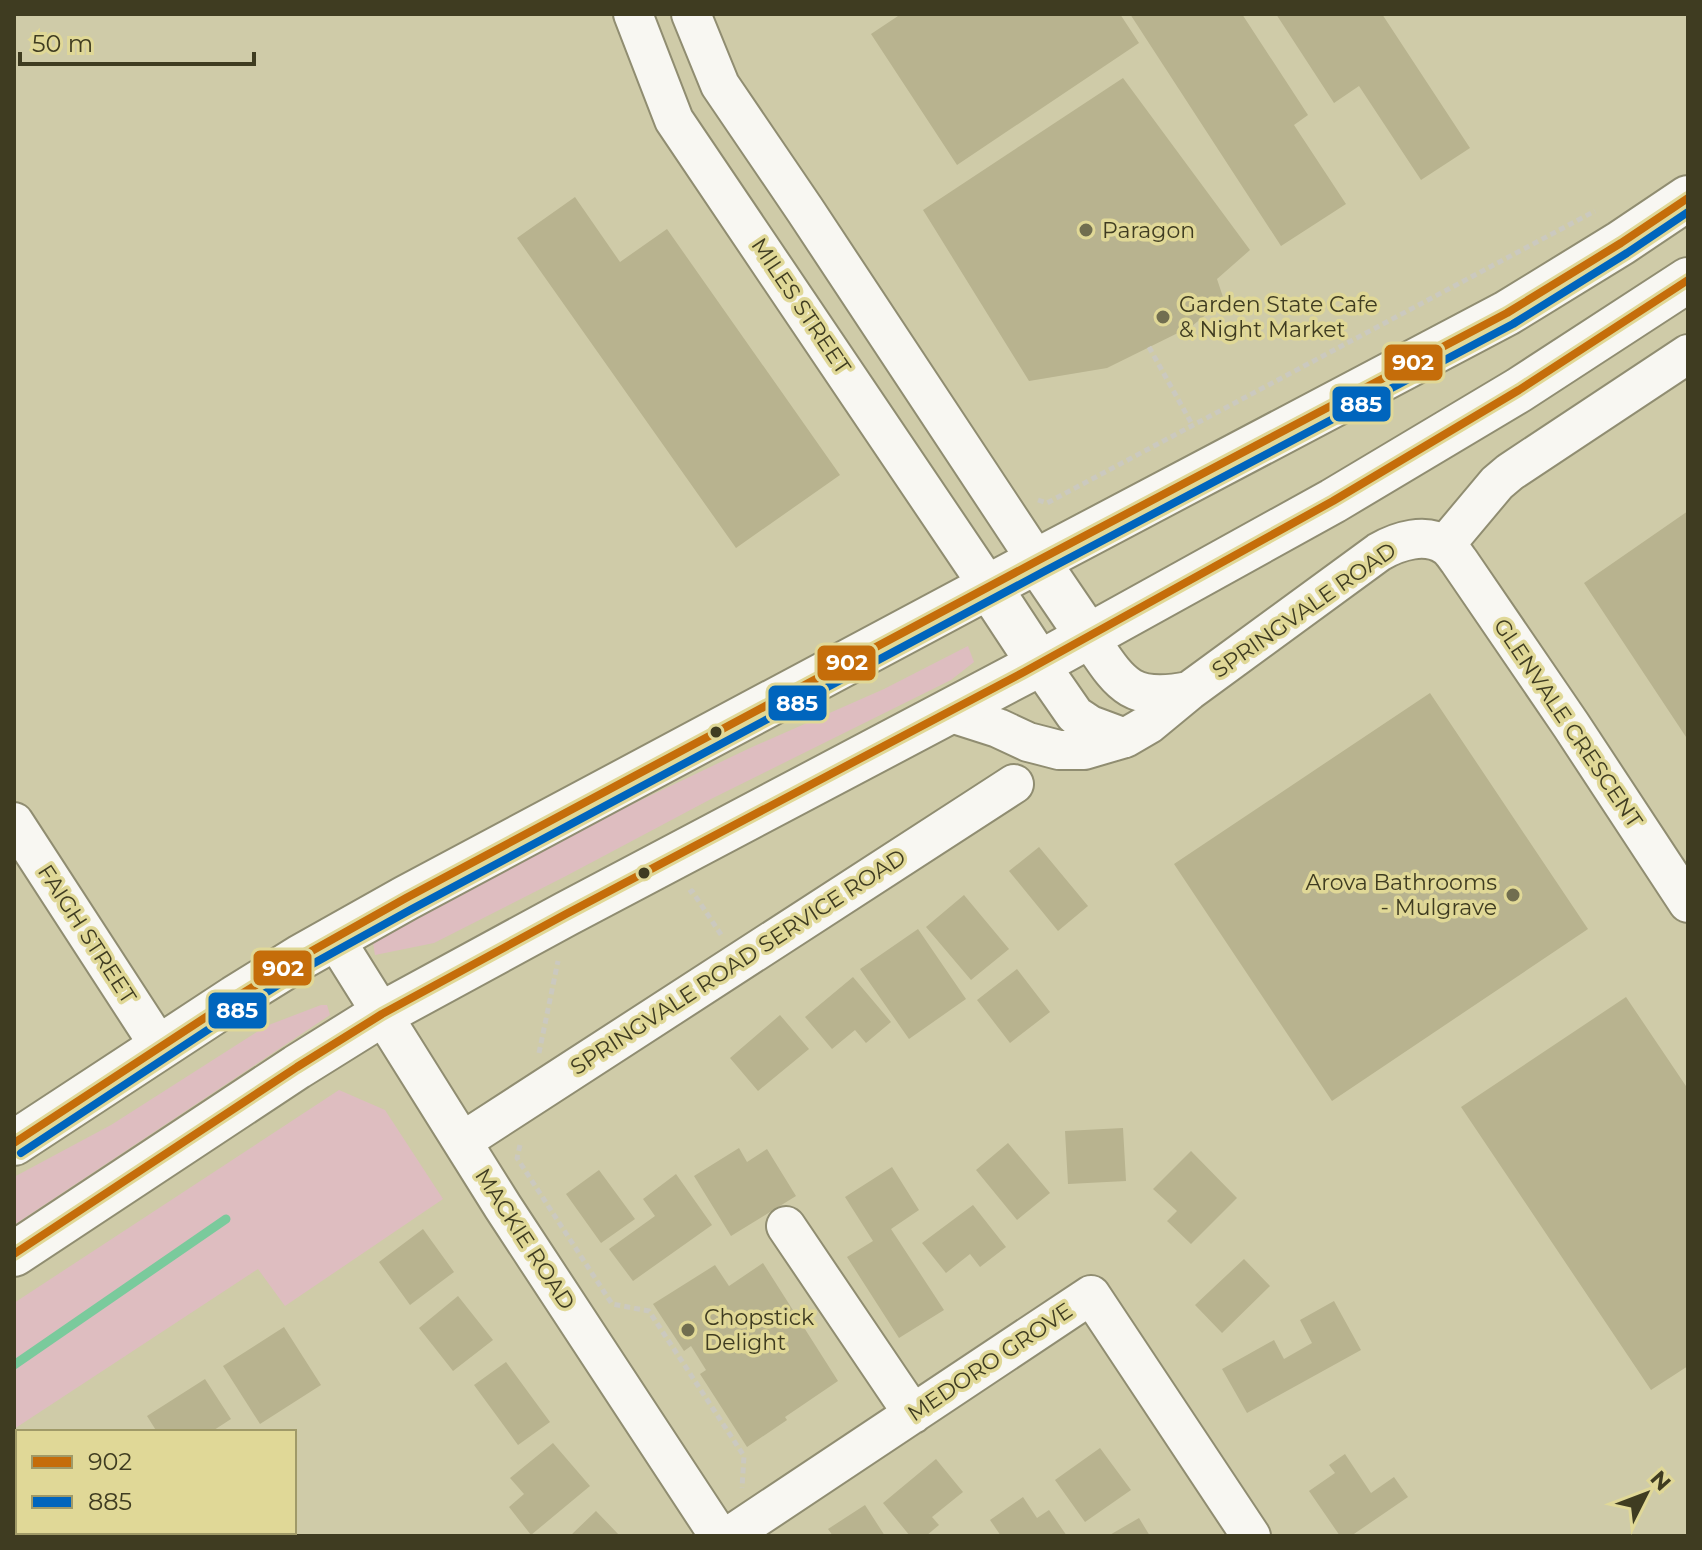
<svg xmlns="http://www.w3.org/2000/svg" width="1702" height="1550" viewBox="0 0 1702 1550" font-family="Montserrat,sans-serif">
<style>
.green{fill:#debdc0}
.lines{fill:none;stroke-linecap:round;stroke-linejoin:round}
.stream{stroke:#7aca9c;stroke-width:9}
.building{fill:#b8b38f}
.minor-casing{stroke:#908d71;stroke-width:42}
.highway-casing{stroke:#908d71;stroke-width:48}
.path{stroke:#cbc9bf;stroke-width:5;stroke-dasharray:6 4;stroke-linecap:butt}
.minor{stroke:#f8f7f2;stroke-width:38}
.highway{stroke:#f8f7f2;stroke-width:44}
.bus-1-casing{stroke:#e0d897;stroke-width:14}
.bus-2-casing{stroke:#e0d897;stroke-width:14}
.bus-1{stroke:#c56d0a;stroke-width:8}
.bus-2{stroke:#0065bd;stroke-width:8}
.poi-dot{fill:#716e50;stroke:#e0d897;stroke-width:3}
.bus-dot{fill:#3f3c21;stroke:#e0d897;stroke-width:3}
.labels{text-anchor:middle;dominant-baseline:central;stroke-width:7;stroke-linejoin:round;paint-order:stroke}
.poi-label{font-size:22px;fill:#3f3c21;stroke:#e0d897;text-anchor:start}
.street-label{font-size:22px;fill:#3f3c21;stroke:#e0d897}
.line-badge{stroke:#e0d897;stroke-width:3}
.badge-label{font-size:22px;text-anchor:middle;font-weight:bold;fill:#fff}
</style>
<rect width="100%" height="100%" fill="#cfcba8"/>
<path class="green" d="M 968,646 L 974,662 L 951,680 L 711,799 L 566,876 L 434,943 L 375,955 L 373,943 L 409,920 L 593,823 L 750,748 L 884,689 Z
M 321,1005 L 327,1005 L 330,1015 L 14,1225 L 14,1177 L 111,1125 L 266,1026 Z
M 339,1090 L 385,1110 L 443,1199 L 285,1306 L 258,1269 L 14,1429 L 14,1303 Z"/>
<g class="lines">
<path class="stream" d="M 14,1365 L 226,1219"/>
</g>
<path class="building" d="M 901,14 L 1120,14 L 1139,43 L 957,165 L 871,34 Z
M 1130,14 L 1242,14 L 1308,115 L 1294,125 L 1346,204 L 1281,246 Z
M 1276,14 L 1382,14 L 1470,148 L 1421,180 L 1359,86 L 1334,103 Z
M 1123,78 L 1250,250 L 1217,279 L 1224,300 L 1192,326 L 1107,368 L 1029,381 L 923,210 Z
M 575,197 L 620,262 L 667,229 L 840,475 L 736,548 L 517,238 Z
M 1688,511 L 1688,740 L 1584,583 Z
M 1430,693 L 1588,929 L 1332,1101 L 1174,864 Z
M 1039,847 L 1088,906 L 1058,931 L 1009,871 Z
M 964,895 L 1009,949 L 971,980 L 926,927 Z
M 918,929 L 966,999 L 909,1039 L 860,969 Z
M 1017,969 L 1050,1012 L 1010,1043 L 977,1000 Z
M 853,977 L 891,1022 L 866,1043 L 855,1030 L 832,1049 L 805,1017 Z
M 1626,997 L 1688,1089 L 1688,1366 L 1651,1390 L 1461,1107 Z
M 780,1015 L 809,1049 L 758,1091 L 730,1058 Z
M 1123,1128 L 1126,1181 L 1068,1184 L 1065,1131 Z
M 1008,1143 L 1050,1193 L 1017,1220 L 976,1170 Z
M 739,1148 L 747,1162 L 767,1149 L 796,1196 L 731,1236 L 694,1176 Z
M 1191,1151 L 1237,1198 L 1191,1244 L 1167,1221 L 1177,1211 L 1153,1189 Z
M 892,1167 L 919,1210 L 891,1229 L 944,1310 L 899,1338 L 847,1257 L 873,1241 L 845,1197 Z
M 599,1170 L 635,1219 L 601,1243 L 566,1194 Z
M 676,1174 L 712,1225 L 633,1281 L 609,1249 L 655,1216 L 643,1199 Z
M 973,1205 L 1006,1247 L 980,1267 L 970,1254 L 946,1273 L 922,1243 Z
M 423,1229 L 454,1272 L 410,1305 L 379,1262 Z
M 1244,1259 L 1270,1286 L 1222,1333 L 1195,1305 Z
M 763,1263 L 838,1381 L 785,1417 L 787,1420 L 747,1447 L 700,1374 L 706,1370 L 691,1346 L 684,1351 L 653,1304 L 715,1265 L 729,1286 Z
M 458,1296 L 493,1340 L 453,1371 L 419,1328 Z
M 1334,1301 L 1361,1350 L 1247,1413 L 1222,1369 L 1274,1340 L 1284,1359 L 1312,1343 L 1300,1320 Z
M 284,1327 L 321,1385 L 260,1424 L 223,1366 Z
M 506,1362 L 550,1422 L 518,1445 L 474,1385 Z
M 205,1379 L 231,1419 L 211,1432 L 157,1432 L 147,1416 Z
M 553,1443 L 590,1486 L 531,1535 L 509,1507 L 524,1494 L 510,1478 Z
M 1100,1448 L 1131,1490 L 1085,1522 L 1055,1480 Z
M 1345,1454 L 1371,1493 L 1394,1477 L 1408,1497 L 1351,1536 L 1340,1536 L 1309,1491 L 1335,1473 L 1329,1465 Z
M 936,1459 L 963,1492 L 932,1517 L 939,1525 L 926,1536 L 910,1536 L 883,1503 Z
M 1023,1497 L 1037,1518 L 1049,1510 L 1067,1536 L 1001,1536 L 990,1520 Z
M 18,1501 L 18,1532 L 62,1532 L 64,1536 L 14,1536 L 14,1503 Z
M 865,1505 L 885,1536 L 833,1536 L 828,1529 Z
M 596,1511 L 620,1536 L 570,1536 Z
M 1139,1518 L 1150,1536 L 1108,1536 Z
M 265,1532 L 291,1532 L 301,1536 L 264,1536 Z"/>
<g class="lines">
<defs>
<path id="minor" d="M 633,14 L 674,120 L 989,587
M 691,14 L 720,85 L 805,210 L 1037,561
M 1445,545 L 1497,483 L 1510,472 L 1688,354
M 1088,636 C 1120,683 1128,703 1189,691
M 1039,663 L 1075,715 L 1090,725 L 1125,738 L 1149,724 L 1189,691 L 1379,552 C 1398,541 1426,532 1446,546 C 1452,550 1455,556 1459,561 L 1571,725 L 1688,903
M 948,712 L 998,728 L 1028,742 L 1059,750 L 1084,750 L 1125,738
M 14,822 L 160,1047
M 335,939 L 503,1207 L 719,1536
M 463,1141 L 1014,784
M 786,1226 L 913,1414
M 729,1536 L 1091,1295 L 1251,1536"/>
<path id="highway" d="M 1037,561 L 1088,636
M 989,587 L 1039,663
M 14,1143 L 235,998 L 301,957 L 406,898 L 1037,561 L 1507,313 L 1621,243 L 1688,198
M 14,1254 L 297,1067 L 382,1014 L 566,914 L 1024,672 L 1333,501 L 1519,390 L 1688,280"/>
</defs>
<use href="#minor" class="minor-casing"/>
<use href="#highway" class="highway-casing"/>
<path class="path" d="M 1149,347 L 1193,426
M 1038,500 L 1047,503 L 1595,211
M 689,893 L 692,891 L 722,936
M 539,1053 L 558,961
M 520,1145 L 517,1158 L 612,1304 L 649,1311 L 744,1456 L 742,1488"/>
<use href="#minor" class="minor"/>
<use href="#highway" class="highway"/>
<defs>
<path id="bus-1" d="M 14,1143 L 235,998 L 301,957 L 406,898 L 1037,561 L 1507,313 L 1621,243 L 1688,198
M 14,1254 L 297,1067 L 382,1014 L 566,914 L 1024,672 L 1333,501 L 1519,390 L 1688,280"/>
<path id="bus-2" d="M 21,1153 L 241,1008 L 307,967 L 412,909 L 1043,572 L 1513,324 L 1627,253 L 1688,212"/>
</defs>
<use href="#bus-1" class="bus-1-casing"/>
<use href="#bus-2" class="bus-2-casing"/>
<use href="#bus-1" class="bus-1"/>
<use href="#bus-2" class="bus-2"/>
</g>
<g class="poi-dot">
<circle cx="1086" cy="230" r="8"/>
<circle cx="1163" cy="317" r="8"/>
<circle cx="1513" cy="895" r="8"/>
<circle cx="688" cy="1330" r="8"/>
</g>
<g class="bus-dot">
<circle cx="716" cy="732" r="7"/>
<circle cx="644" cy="873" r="7"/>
</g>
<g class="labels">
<g class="poi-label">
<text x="1102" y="230">Paragon</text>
<text x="1179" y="304">Garden State Cafe<tspan x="1179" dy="25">&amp; Night Market</tspan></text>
<text x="1497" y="882" text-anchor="end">Arova Bathrooms<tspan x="1497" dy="25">- Mulgrave</tspan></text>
<text x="704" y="1317">Chopstick<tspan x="704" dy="25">Delight</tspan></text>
</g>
<g class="street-label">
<text transform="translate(801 306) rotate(56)">MILES STREET</text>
<text transform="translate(1304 610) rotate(-35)">SPRINGVALE ROAD</text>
<text transform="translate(1568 723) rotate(56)">GLENVALE CRESCENT</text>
<text transform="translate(87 934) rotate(57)">FAIGH STREET</text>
<text transform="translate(738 962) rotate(-33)">SPRINGVALE ROAD SERVICE ROAD</text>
<text transform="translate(525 1239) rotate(57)">MACKIE ROAD</text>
<text transform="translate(990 1362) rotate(-34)">MEDORO GROVE</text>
</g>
</g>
<g class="line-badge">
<rect x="1383" y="343" width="61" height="39" rx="8" fill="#c56d0a"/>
<rect x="1331" y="385" width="61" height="38" rx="8" fill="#0065bd"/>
<rect x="816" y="644" width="61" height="38" rx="8" fill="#c56d0a"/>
<rect x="767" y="684" width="61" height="38" rx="8" fill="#0065bd"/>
<rect x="252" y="949" width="61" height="38" rx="8" fill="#c56d0a"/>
<rect x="207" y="991" width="61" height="39" rx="8" fill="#0065bd"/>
</g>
<g class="badge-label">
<text x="1413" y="370">902</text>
<text x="1361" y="412">885</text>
<text x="847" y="670">902</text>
<text x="797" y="711">885</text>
<text x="283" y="976">902</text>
<text x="237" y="1018">885</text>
</g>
<rect width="1702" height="1550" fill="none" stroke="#3f3c21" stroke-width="32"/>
<rect x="16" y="1430" width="280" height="104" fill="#e0d897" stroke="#a09a68" stroke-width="2"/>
<rect x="32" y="1456" width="40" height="12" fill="#c56d0a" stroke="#a09a68" stroke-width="2"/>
<text x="88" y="1470" font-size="24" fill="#3f3c21">902</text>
<rect x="32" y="1496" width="40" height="12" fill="#0065bd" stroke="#a09a68" stroke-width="2"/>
<text x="88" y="1510" font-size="24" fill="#3f3c21">885</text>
<g transform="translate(1646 1494) rotate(48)" stroke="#e0d897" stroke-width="6" paint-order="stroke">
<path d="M0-6L14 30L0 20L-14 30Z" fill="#3f3c21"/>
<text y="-12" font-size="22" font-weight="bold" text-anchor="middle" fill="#3f3c21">N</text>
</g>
<path d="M20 52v12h234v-12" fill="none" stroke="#3f3c21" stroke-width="4"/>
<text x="32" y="52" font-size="24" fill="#3f3c21" stroke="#e0d897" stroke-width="6" paint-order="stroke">50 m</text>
</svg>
